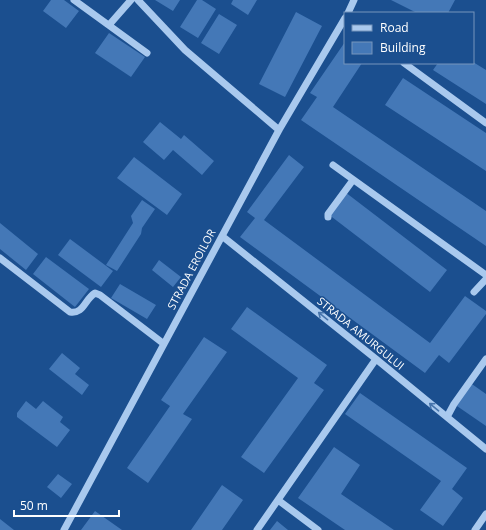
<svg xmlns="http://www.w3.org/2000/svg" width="486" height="530" viewBox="0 0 486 530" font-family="'Open Sans',sans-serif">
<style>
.building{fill:#4478b7}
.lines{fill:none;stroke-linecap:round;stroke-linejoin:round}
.minor{stroke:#a9c9ee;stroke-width:7}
.oneway{stroke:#4674ac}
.labels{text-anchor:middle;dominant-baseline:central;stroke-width:3;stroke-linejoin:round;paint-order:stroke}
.street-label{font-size:11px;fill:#fff;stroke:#1b4f8f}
</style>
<rect width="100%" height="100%" fill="#1b4f8f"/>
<path class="building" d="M 51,0 L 64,0 L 79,11 L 66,28 L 43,11 Z
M 155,0 L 180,0 L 173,11 Z
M 197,0 L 202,0 L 216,9 L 198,38 L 180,27 Z
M 233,0 L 257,0 L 248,15 L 231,4 Z
M 391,0 L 455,0 L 448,13 L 417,13 Z
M 296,12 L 322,26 L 285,97 L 259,84 Z
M 219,14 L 237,25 L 219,54 L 201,43 Z
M 109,33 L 145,57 L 131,77 L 95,53 Z
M 345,42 L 345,63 L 362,63 L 333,107 L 486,211 L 486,246 L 301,120 L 317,97 L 310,93 Z
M 473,62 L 486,70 L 486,104 L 433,70 L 438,63 L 473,63 Z
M 403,78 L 486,133 L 486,171 L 385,105 Z
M 160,122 L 181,139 L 184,135 L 214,161 L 202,175 L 173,150 L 164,160 L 143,142 Z
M 289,155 L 304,167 L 264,220 L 430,343 L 465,296 L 486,311 L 486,314 L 449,363 L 439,355 L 425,373 L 240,237 L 255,218 L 247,212 Z
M 134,157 L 182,194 L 167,215 L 117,178 Z
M 345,192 L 447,270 L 430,292 L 328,214 Z
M 142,200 L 155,209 L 142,228 L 141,234 L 117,271 L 106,265 L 133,223 L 131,216 Z
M 0,223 L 38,254 L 26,270 L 0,249 Z
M 70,239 L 113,271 L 101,287 L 58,255 Z
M 46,257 L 89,289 L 75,307 L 33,274 Z
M 159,260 L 181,277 L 173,287 L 152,270 Z
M 120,284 L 156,305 L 147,319 L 111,298 Z
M 247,307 L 327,365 L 314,383 L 324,390 L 264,473 L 241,457 L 298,378 L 231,329 Z
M 204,337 L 227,352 L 183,414 L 192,419 L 148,483 L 127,468 L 170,406 L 161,400 Z
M 62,353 L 80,368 L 75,374 L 89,385 L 82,395 L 49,369 Z
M 469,382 L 486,394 L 486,426 L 454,404 Z
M 360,393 L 467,468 L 452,489 L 463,498 L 443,526 L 420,510 L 441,481 L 345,414 Z
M 26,401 L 36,409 L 43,401 L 63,417 L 60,422 L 70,430 L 57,447 L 17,417 L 17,413 Z
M 334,447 L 360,465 L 341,494 L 394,530 L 345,530 L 298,498 Z
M 58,474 L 72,484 L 61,498 L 47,487 Z
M 222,485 L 243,500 L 222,530 L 191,530 Z
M 95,511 L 122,530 L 81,530 Z
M 0,519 L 14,530 L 0,530 Z
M 277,521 L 288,530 L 270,530 Z"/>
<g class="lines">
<path class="minor" d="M 74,0 L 147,53
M 138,0 L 185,50 L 279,130
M 348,13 L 354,0
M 109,25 L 131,0
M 404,63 L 486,123
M 333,165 L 486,275
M 328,217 L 328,214 L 353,180
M 222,236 L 376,359 L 486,449
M 0,258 L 70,312 C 84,314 84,300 95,293 L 100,295 L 164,344
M 474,292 L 486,279
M 447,417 L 454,404 L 486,359
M 278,500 L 318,530
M 64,530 L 279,130 L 345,18
M 257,530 L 376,359
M 475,530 L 486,514"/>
</g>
<defs><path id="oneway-shaft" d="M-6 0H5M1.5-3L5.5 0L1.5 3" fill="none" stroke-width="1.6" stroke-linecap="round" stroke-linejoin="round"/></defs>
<g class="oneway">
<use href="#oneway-shaft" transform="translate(323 316) rotate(-141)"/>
<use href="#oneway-shaft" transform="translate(434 407) rotate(-140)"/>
</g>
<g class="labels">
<g class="street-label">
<text transform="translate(191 269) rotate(-62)">STRADA EROILOR</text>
<text transform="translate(361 333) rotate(39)">STRADA AMURGULUI</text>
</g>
</g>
<rect x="344" y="12" width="130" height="52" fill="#1b4f8f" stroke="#7695bc"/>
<rect x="352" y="25" width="20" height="6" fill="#a9c9ee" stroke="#7695bc"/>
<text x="380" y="32" font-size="12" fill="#ffffff">Road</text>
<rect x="352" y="42" width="20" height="12" fill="#4478b7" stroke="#7695bc"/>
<text x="380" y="52" font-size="12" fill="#ffffff">Building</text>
<path d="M14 510v6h105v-6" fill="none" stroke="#ffffff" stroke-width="2"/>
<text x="20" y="510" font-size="12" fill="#ffffff" stroke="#1b4f8f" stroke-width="3" paint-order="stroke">50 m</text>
</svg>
